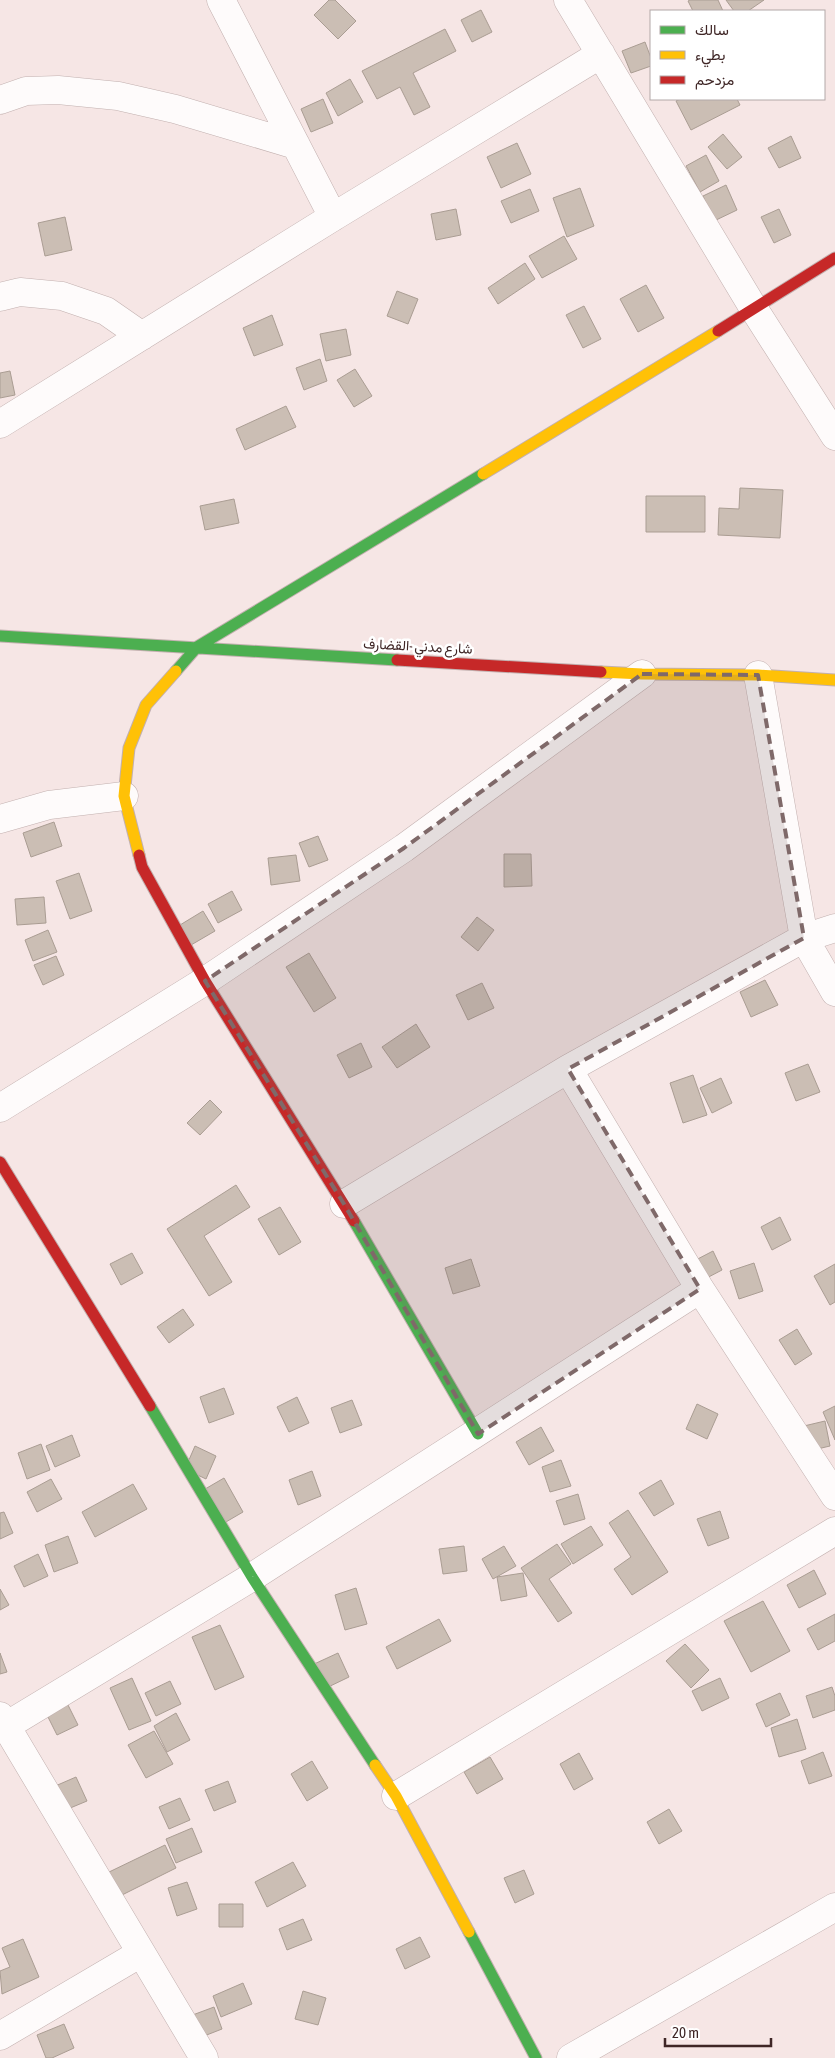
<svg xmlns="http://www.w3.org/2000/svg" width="835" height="2058" viewBox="0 0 835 2058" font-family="'Asap Condensed',Vazirmatn,sans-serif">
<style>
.building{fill:#cbbeb4;stroke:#aa9d93}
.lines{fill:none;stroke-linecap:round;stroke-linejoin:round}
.street-casing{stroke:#c2b0af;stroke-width:29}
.fast-casing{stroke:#c2b0af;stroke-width:13}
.slow-casing{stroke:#c2b0af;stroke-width:13}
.jam-casing{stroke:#c2b0af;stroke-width:13}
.street{stroke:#fefbfb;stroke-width:28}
.fast{stroke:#4caf50;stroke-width:11}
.slow{stroke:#ffc107;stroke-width:11}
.jam{stroke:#c62828;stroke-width:11}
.marked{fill:#7f6969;fill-opacity:0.2;stroke:#7f6969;stroke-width:4;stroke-dasharray:10 6;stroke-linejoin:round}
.labels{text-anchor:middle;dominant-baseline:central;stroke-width:5;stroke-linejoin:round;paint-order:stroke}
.street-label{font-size:14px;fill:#3f2626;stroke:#fff}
</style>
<rect width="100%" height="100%" fill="#f6e6e5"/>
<path class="building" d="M 329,0 L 335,0 L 356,21 L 338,39 L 314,15 Z
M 690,0 L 718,0 L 723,11 L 693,11 L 688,1 Z
M 726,0 L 764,0 L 748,11 L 734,11 Z
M 481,10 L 492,32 L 472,42 L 461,20 Z
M 445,29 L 456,51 L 413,73 L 430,107 L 414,115 L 400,87 L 377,99 L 362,71 Z
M 645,42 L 651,58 L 651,66 L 631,73 L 622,51 Z
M 350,79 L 363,102 L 338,116 L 326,93 Z
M 323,99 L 333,123 L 311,132 L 301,109 Z
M 680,99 L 737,99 L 740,105 L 691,130 L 676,101 Z
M 723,134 L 742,157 L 727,169 L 708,147 Z
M 791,136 L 801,158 L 779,168 L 768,148 Z
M 517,143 L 531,174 L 501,188 L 487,157 Z
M 706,155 L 719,181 L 700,192 L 686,166 Z
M 726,185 L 737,210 L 714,221 L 703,196 Z
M 580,188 L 594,226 L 567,237 L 553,198 Z
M 530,189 L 539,211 L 511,223 L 501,201 Z
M 456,209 L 461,235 L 436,240 L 431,214 Z
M 779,209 L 791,235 L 774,243 L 761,217 Z
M 65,217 L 72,250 L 45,256 L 38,223 Z
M 564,236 L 577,259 L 542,278 L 529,256 Z
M 525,263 L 535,279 L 498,304 L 488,288 Z
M 646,285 L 664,318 L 638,332 L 620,299 Z
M 397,291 L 418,299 L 408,324 L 387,316 Z
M 584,306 L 601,339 L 583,348 L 566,315 Z
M 272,315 L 283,345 L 254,356 L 243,328 Z
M 346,329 L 351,355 L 326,361 L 320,334 Z
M 320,359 L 327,381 L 304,390 L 296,368 Z
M 355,369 L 372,396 L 354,407 L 337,380 Z
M 10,371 L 15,395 L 0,398 L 0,373 Z
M 286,406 L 296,427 L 245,450 L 236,429 Z
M 740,488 L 783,490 L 780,538 L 718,535 L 719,508 L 739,509 Z
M 646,496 L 705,496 L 705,532 L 646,532 Z
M 234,499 L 239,523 L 205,530 L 200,506 Z
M 54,822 L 62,846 L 31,857 L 23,833 Z
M 318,836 L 328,860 L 309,867 L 299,843 Z
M 504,854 L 531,854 L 532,886 L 504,887 Z
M 296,855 L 300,881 L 271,885 L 268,858 Z
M 79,873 L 92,911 L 70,919 L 56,881 Z
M 232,891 L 242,910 L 218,923 L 208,904 Z
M 44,897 L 46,923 L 17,925 L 15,899 Z
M 203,911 L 215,931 L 191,945 L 180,925 Z
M 477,917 L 494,930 L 478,951 L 461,937 Z
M 48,930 L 57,952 L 33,961 L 25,940 Z
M 309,953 L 336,998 L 314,1012 L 286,967 Z
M 56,956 L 64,975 L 43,985 L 34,965 Z
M 765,980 L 778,1005 L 751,1017 L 740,992 Z
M 482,983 L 494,1008 L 468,1020 L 456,995 Z
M 416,1024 L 430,1047 L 397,1068 L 382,1047 Z
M 361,1043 L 372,1067 L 349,1078 L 337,1055 Z
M 808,1064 L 820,1092 L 796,1101 L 785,1073 Z
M 693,1075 L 707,1115 L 683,1123 L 670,1083 Z
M 721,1078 L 732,1103 L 712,1113 L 700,1088 Z
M 210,1100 L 222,1112 L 200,1135 L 187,1123 Z
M 236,1185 L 250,1207 L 204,1236 L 232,1282 L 209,1296 L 167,1229 Z
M 280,1207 L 301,1242 L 279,1255 L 258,1219 Z
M 780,1217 L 791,1240 L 772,1250 L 761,1227 Z
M 713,1251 L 722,1270 L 699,1282 L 690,1263 Z
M 132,1253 L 143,1273 L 121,1285 L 110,1264 Z
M 471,1259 L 480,1286 L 453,1294 L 445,1268 Z
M 754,1263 L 763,1291 L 739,1299 L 730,1271 Z
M 835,1264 L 835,1302 L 830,1305 L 814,1276 Z
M 183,1309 L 194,1325 L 169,1343 L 157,1327 Z
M 797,1329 L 812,1354 L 795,1365 L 779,1340 Z
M 224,1388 L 234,1414 L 209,1423 L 200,1397 Z
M 297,1397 L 309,1423 L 289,1432 L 277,1407 Z
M 352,1400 L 362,1425 L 340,1433 L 331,1408 Z
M 697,1404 L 718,1414 L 707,1439 L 686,1429 Z
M 835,1406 L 835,1440 L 823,1412 Z
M 825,1421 L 830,1446 L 792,1455 L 787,1430 Z
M 541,1427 L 554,1451 L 529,1465 L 516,1442 Z
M 72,1435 L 80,1456 L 55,1467 L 46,1446 Z
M 41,1444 L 50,1470 L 27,1479 L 18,1453 Z
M 195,1446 L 216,1456 L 206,1479 L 185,1469 Z
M 561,1460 L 571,1486 L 550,1492 L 542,1467 Z
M 312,1471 L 321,1496 L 298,1505 L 289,1480 Z
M 224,1478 L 243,1512 L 219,1526 L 200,1492 Z
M 51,1479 L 62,1499 L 37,1512 L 27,1492 Z
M 661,1480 L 674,1504 L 654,1516 L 639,1493 Z
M 133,1484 L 147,1509 L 95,1537 L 82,1512 Z
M 578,1494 L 585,1519 L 564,1525 L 556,1501 Z
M 628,1510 L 668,1572 L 632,1595 L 614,1569 L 631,1557 L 609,1523 Z
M 720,1511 L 729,1538 L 708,1546 L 697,1519 Z
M 4,1512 L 13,1533 L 0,1539 L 0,1513 Z
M 591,1526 L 603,1545 L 573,1564 L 561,1544 Z
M 68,1536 L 78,1563 L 54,1572 L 45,1545 Z
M 557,1544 L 571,1564 L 549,1579 L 572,1613 L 558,1622 L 521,1568 Z
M 464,1546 L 467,1571 L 443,1574 L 439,1549 Z
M 504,1546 L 516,1566 L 493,1579 L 482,1559 Z
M 38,1554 L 48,1576 L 24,1587 L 14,1566 Z
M 814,1570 L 826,1594 L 799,1608 L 787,1585 Z
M 523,1573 L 527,1596 L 501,1601 L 497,1577 Z
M 356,1588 L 367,1624 L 345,1630 L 335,1595 Z
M 0,1589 L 9,1605 L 0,1610 Z
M 763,1601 L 790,1651 L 751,1672 L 724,1621 Z
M 835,1614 L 835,1641 L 818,1650 L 807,1629 Z
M 439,1619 L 451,1641 L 397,1669 L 386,1647 Z
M 220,1625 L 244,1677 L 215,1690 L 192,1637 Z
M 685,1644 L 709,1670 L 691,1688 L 666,1661 Z
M 0,1653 L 7,1672 L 0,1674 Z
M 338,1653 L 349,1677 L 324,1689 L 312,1665 Z
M 132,1678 L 151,1721 L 129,1730 L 110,1688 Z
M 720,1678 L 729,1698 L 702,1711 L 692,1691 Z
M 170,1681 L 181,1704 L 156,1716 L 145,1693 Z
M 832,1687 L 835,1696 L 835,1710 L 813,1718 L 806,1696 Z
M 780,1693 L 790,1715 L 766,1727 L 756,1704 Z
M 67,1703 L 78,1725 L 57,1735 L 46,1713 Z
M 176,1713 L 190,1740 L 167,1752 L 154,1726 Z
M 797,1719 L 806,1749 L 779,1757 L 771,1728 Z
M 154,1731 L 173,1764 L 146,1778 L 128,1745 Z
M 823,1752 L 832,1776 L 809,1784 L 801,1761 Z
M 579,1753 L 593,1779 L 574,1790 L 560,1764 Z
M 490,1757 L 503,1779 L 477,1794 L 464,1772 Z
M 312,1761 L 328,1788 L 307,1801 L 291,1774 Z
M 76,1777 L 87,1801 L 63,1811 L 53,1787 Z
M 228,1781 L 236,1802 L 214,1811 L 205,1790 Z
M 180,1798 L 190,1820 L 169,1829 L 159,1807 Z
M 669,1809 L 682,1831 L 659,1844 L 647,1822 Z
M 192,1828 L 202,1852 L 176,1863 L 166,1839 Z
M 165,1845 L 176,1868 L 118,1897 L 107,1873 Z
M 293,1862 L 306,1886 L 267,1907 L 255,1882 Z
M 524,1870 L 534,1894 L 515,1903 L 504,1878 Z
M 187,1882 L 197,1909 L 177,1916 L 168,1888 Z
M 219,1904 L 243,1904 L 243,1927 L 219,1927 Z
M 303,1919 L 312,1940 L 287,1950 L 279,1929 Z
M 420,1937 L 430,1957 L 405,1969 L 396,1949 Z
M 23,1939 L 39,1977 L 2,1994 L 0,1971 L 10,1967 L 2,1948 Z
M 243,1983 L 252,2004 L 221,2017 L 213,1996 Z
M 303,1991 L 326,1998 L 318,2025 L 295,2019 Z
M 214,2007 L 222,2029 L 199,2038 L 190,2016 Z
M 64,2024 L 74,2048 L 52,2058 L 46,2058 L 37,2035 Z"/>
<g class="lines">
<defs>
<path id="street" d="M 221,0 L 333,217
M 568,0 L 754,309 L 835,436
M 0,100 L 26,91 L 58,90 L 118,96 L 175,109 L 296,145
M 0,297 L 20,292 L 62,296 L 106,311 L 142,336
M 0,424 L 333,217 L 601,54
M 758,675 L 804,938 L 835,992
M 0,819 L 49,805 L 124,796
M 568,1069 L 700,1289 L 835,1496
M 0,1108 L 205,981 L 404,848 L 642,674
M 344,1204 L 568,1069 L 804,938 L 835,928
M 0,1716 L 204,2058
M 6,1726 L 252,1577 L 700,1289
M 396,1796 L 835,1531
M 0,2036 L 141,1953
M 571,2058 L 835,1907"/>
<path id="fast" d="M 0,636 L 397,660
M 176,671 L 197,647 L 483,474
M 354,1221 L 478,1434
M 150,1406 L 252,1577 L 375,1765
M 469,1932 L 536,2058"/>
<path id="slow" d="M 483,474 L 718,331
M 601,672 L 642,674 L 758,675 L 835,680
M 139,855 L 124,796 L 129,748 L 146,705 L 176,671
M 375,1765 L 396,1796 L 469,1932"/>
<path id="jam" d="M 718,331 L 835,258
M 397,660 L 601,672
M 139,855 L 142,867 L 205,981 L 354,1221
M 0,1162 L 150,1406"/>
</defs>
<use href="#street" class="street-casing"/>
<use href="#fast" class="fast-casing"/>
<use href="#slow" class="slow-casing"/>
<use href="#jam" class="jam-casing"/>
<use href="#street" class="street"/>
<use href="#fast" class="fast"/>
<use href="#slow" class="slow"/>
<use href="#jam" class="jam"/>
</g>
<path class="marked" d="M 642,674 L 758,675 L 804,938 L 568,1069 L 700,1289 L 478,1434 L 344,1204 L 205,981 L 404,848 Z"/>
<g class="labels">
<g class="street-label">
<text transform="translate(418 646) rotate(3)">شارع مدني -القضارف</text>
</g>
</g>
<rect x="650" y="10" width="175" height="90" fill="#ffffff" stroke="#b2a8a8"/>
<rect x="660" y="26" width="25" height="8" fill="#4caf50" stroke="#b2a8a8"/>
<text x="695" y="35" font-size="15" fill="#3f2626">سالك</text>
<rect x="660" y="51" width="25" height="8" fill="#ffc107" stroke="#b2a8a8"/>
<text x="695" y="60" font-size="15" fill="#3f2626">بطيء</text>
<rect x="660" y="76" width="25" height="8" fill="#c62828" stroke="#b2a8a8"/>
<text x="695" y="85" font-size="15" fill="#3f2626">مزدحم</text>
<path d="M665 2038v8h106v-8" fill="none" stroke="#3f2626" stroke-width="2.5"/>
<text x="672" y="2038" font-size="15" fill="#3f2626" stroke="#ffffff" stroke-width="4" paint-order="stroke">20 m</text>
</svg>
